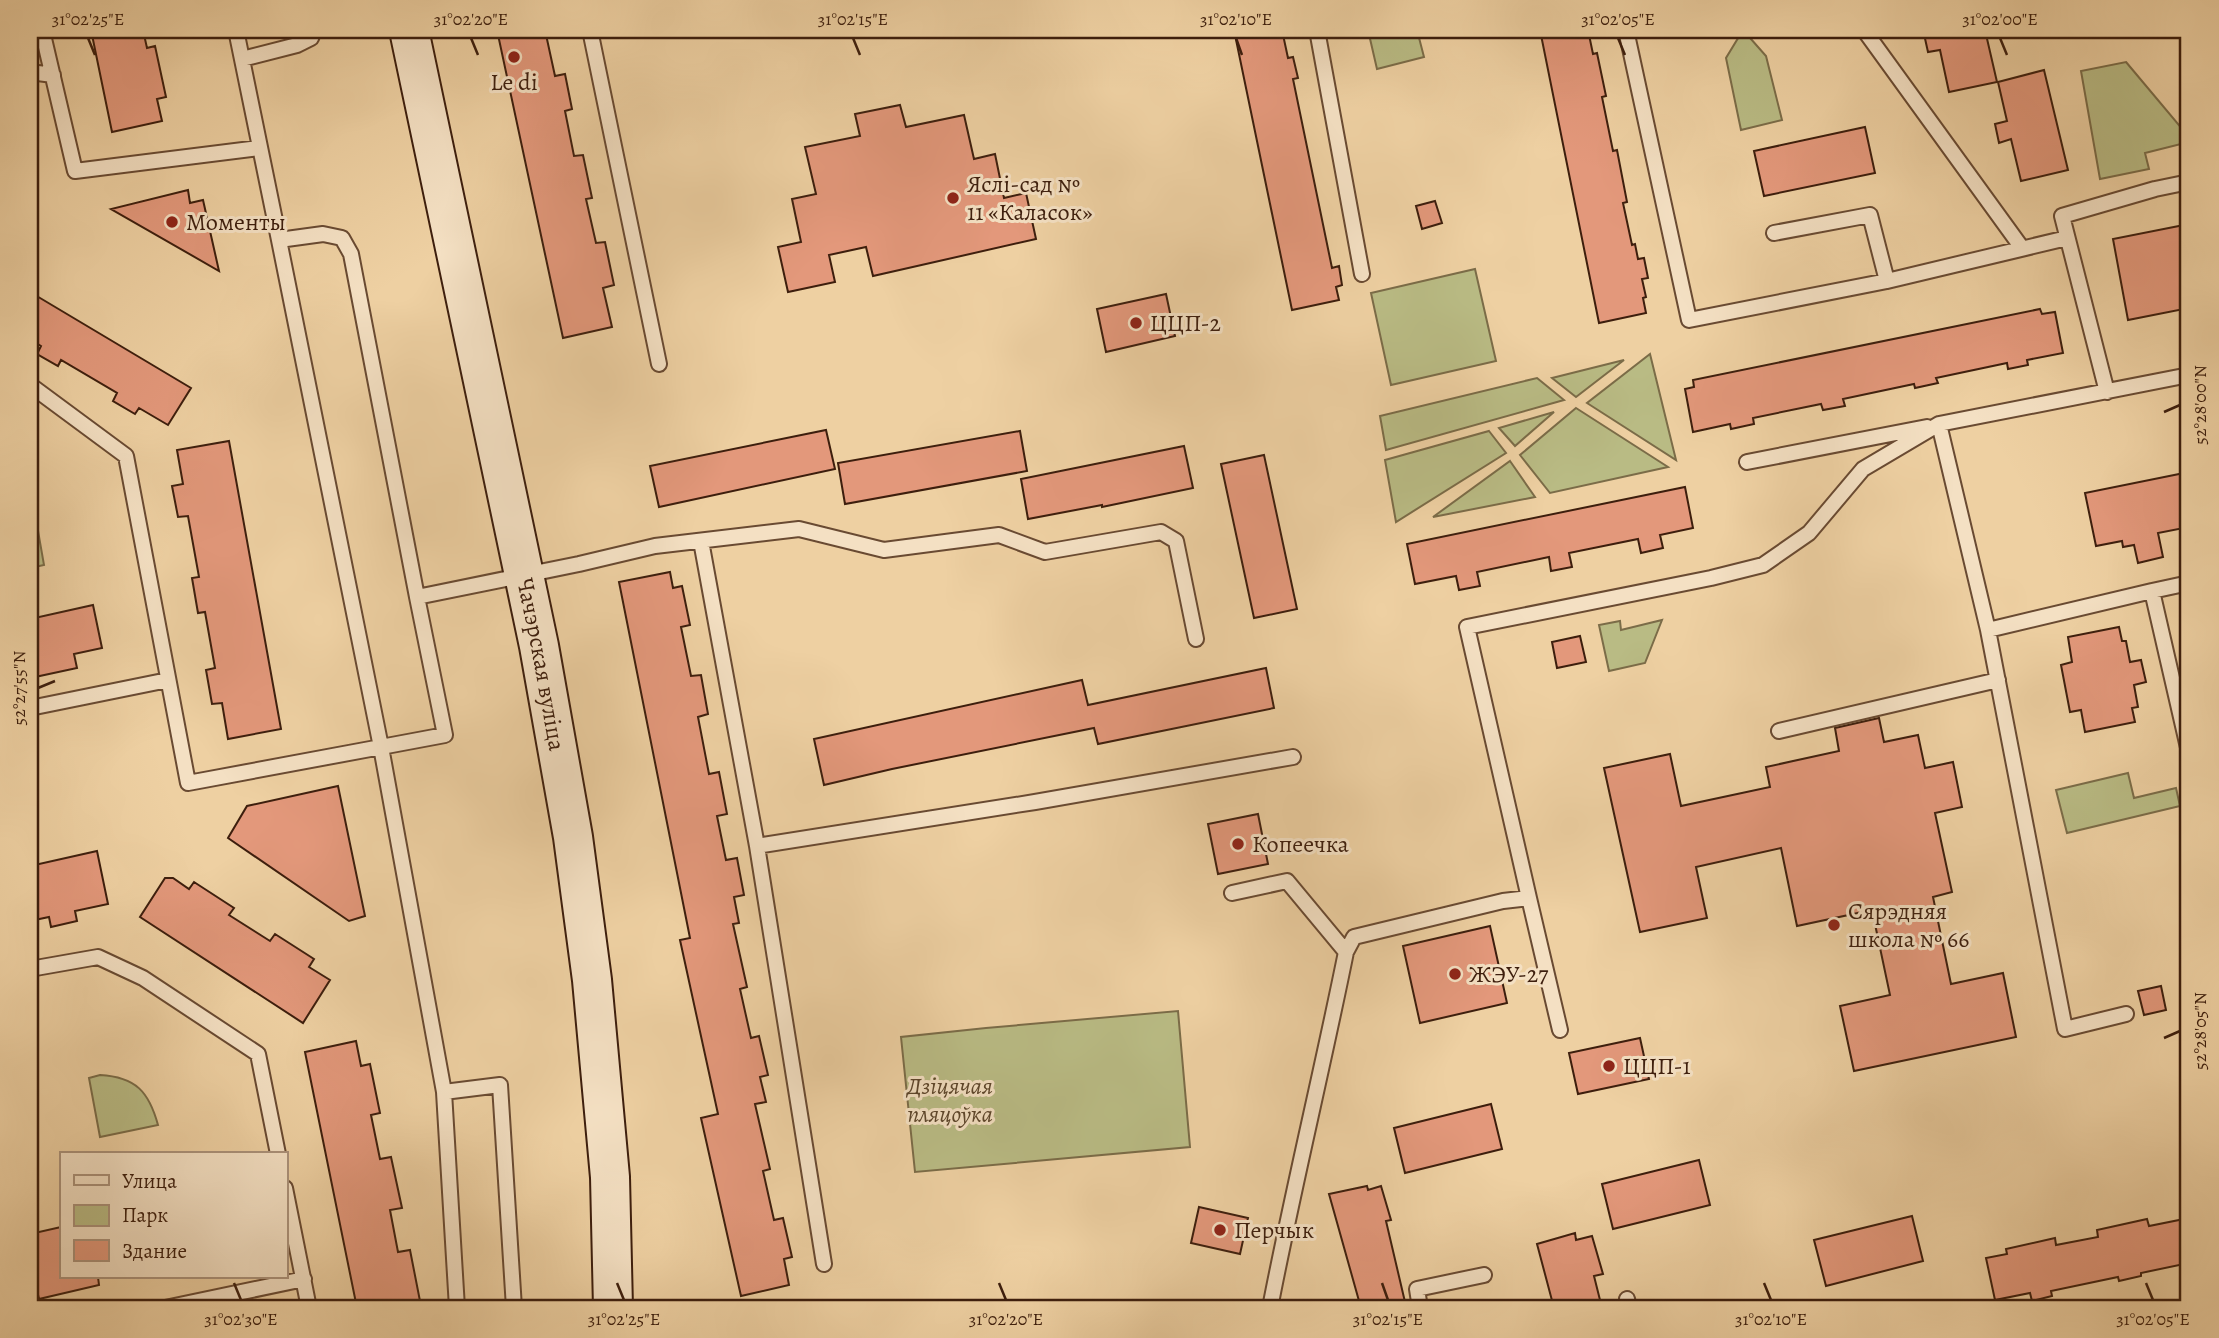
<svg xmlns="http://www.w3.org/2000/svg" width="2219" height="1338" viewBox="0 0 2219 1338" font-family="Alegreya,serif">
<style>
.green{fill:#b9bb84;stroke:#7b6c48;stroke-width:2}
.building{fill:#e3987b;stroke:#3d1e0d;stroke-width:2}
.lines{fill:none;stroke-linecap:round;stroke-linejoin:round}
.lane-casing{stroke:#694a32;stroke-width:18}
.secondary-casing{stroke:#3d1e0d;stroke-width:42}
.lane{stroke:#f4e0c3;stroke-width:14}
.secondary{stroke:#f4e0c3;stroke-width:38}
.ticks{fill:none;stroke:#3d1e0d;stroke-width:2.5}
.poi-dot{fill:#8f2418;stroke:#f4e0c3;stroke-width:2.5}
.labels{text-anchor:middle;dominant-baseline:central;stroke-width:6;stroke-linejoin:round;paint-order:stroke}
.poi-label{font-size:24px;fill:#3d1e0d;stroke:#f4e0c3;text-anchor:start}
.street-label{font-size:24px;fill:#3d1e0d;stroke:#f4e0c3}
.park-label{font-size:24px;font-style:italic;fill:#5c452b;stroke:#f4e0c3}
.neatline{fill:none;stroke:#3d1e0d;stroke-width:2.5}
.ticks-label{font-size:18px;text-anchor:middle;fill:#3d1e0d}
</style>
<rect width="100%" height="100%" fill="#eed0a2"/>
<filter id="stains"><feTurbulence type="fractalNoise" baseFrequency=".00286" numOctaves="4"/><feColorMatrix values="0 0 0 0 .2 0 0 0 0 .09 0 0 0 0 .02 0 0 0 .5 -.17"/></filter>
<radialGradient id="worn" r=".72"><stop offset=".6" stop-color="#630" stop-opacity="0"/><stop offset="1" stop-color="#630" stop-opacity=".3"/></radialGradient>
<path class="green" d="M 1368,30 L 1417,30 L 1424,57 L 1377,69 Z
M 1743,30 L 1766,56 L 1782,120 L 1741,130 L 1726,58 Z
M 2126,62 L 2189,137 L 2189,142 L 2145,153 L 2149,169 L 2100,179 L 2081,71 Z
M 1475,269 L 1496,361 L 1391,385 L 1371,293 Z
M 1650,354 L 1676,460 L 1587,403 Z
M 1624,360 L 1576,397 L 1552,378 Z
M 1537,378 L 1564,400 L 1386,450 L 1380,416 Z
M 1576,408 L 1668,467 L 1550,493 L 1520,455 Z
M 1554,412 L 1515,446 L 1499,428 Z
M 1489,431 L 1506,453 L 1396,522 L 1385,460 Z
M 1510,461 L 1535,497 L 1433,517 Z
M 30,500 L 34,508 L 44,565 L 30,568 Z
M 1662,620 L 1645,663 L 1609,671 L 1599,625 L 1620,621 L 1621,630 Z
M 2128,773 L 2134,798 L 2176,788 L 2180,806 L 2067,833 L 2056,790 Z
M 1178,1011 L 1190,1147 L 915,1172 L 901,1037 L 986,1028 Z
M 100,1075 C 136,1077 149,1092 158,1125 L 100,1137 L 89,1078 Z"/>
<path class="building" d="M 91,30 L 143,30 L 147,48 L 155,46 L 166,97 L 157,99 L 162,121 L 112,132 Z
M 497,30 L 545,30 L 555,76 L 565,74 L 572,109 L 565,111 L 574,156 L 583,155 L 592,198 L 586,199 L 596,243 L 605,242 L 614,285 L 603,288 L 612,327 L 563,338 Z
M 1234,30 L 1282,30 L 1288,58 L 1293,57 L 1298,78 L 1293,79 L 1332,268 L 1339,266 L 1342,285 L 1336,287 L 1339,300 L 1292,310 Z
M 1540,30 L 1588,30 L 1593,54 L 1597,53 L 1606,96 L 1602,97 L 1613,151 L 1617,150 L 1627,202 L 1623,203 L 1632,245 L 1635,244 L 1638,259 L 1644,258 L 1648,278 L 1642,279 L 1646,297 L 1643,298 L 1646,313 L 1599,323 Z
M 1944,30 L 1985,30 L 1997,82 L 1949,92 L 1940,50 L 1928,52 L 1924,34 Z
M 2044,70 L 2068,170 L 2021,181 L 2011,139 L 1999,143 L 1995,124 L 2007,121 L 1998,82 Z
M 900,105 L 906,127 L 964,115 L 974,159 L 995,154 L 1004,198 L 1026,193 L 1036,239 L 873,276 L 866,247 L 829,255 L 835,282 L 788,292 L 778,247 L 801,242 L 792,199 L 816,194 L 805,147 L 860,136 L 855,114 Z
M 1865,127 L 1875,173 L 1764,196 L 1754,151 Z
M 188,190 L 190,203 L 203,200 L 219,271 L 111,209 Z
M 1435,201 L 1442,223 L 1422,229 L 1416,206 Z
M 2189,224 L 2189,308 L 2128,320 L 2113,239 Z
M 30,292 L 191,388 L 168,425 L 139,408 L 135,414 L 113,401 L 117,393 L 61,360 L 58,366 L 37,354 L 41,346 L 30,339 Z
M 1166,294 L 1175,336 L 1106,352 L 1097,309 Z
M 2040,309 L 2042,314 L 2055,312 L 2063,353 L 2027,360 L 2028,365 L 2008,369 L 2007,363 L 1936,378 L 1938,383 L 1915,388 L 1914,384 L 1843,399 L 1845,406 L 1823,410 L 1821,404 L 1753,418 L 1754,424 L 1731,429 L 1730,424 L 1693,432 L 1685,389 L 1694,387 L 1693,380 Z
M 826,430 L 835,469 L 659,507 L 650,466 Z
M 1020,431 L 1027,471 L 845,504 L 838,463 Z
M 229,441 L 281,729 L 228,739 L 222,703 L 212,704 L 206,670 L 215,668 L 205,612 L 198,613 L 192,578 L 199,577 L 188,516 L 178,517 L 172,486 L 183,484 L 177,450 Z
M 1184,446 L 1193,488 L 1102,507 L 1102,505 L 1028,519 L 1021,479 Z
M 1264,455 L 1297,609 L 1254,618 L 1221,464 Z
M 2189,472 L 2189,527 L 2158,533 L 2163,557 L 2138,563 L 2134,545 L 2123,547 L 2122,541 L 2096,546 L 2085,493 Z
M 1685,487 L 1693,528 L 1660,535 L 1663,548 L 1641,553 L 1638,539 L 1569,553 L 1572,567 L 1551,571 L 1549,557 L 1477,572 L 1480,586 L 1459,590 L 1456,576 L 1415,584 L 1407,544 Z
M 670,572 L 673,588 L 682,586 L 690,625 L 681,627 L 691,676 L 701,675 L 708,714 L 698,717 L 709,774 L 719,772 L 727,814 L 717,816 L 726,860 L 737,858 L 744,895 L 734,897 L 739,923 L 733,924 L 747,987 L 740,989 L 751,1038 L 759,1036 L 768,1075 L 760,1077 L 766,1102 L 755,1104 L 770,1169 L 763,1171 L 774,1220 L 783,1218 L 792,1257 L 784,1259 L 789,1285 L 741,1296 L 701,1118 L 718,1114 L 680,940 L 690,938 L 619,582 Z
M 93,605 L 102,648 L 74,654 L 77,668 L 35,677 L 30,654 L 30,619 Z
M 2119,627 L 2122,641 L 2126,641 L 2130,662 L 2141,660 L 2146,682 L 2134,685 L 2138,707 L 2132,708 L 2135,722 L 2085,732 L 2081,710 L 2070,712 L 2061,665 L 2072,662 L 2068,637 Z
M 1580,636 L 1586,662 L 1557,668 L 1552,642 Z
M 1266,668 L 1274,708 L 1098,744 L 1094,728 L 892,769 L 824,785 L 814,739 L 1082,680 L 1088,705 Z
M 1879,718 L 1884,742 L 1918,735 L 1925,768 L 1953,762 L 1962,807 L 1935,813 L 1952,892 L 1933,897 L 1951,984 L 2003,973 L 2016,1037 L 1854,1071 L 1840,1006 L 1890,995 L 1872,910 L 1797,926 L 1781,848 L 1696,867 L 1707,918 L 1640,932 L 1604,768 L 1670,754 L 1681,806 L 1770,787 L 1766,767 L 1839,751 L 1835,728 Z
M 338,786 L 365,916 L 349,921 L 228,838 L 247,806 Z
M 1258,814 L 1268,864 L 1218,874 L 1208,824 Z
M 97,851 L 108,904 L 75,911 L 77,921 L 51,927 L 49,917 L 30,921 L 30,866 Z
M 165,878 L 173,878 L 189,889 L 194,882 L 234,908 L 229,915 L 270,941 L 275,934 L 314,959 L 309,967 L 330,980 L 303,1023 L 140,917 Z
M 1490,926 L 1507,1003 L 1420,1023 L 1403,946 Z
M 2161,986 L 2166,1010 L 2144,1015 L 2138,991 Z
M 1640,1038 L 1649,1079 L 1578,1094 L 1569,1053 Z
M 356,1041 L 361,1066 L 370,1064 L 380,1113 L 371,1115 L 380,1159 L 391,1157 L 402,1208 L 390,1210 L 398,1252 L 410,1250 L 420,1301 L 409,1304 L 410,1308 L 357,1308 L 305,1052 Z
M 1491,1104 L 1502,1149 L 1405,1173 L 1394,1128 Z
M 1699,1160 L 1710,1205 L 1613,1229 L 1602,1184 Z
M 1367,1186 L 1368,1190 L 1381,1186 L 1391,1220 L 1386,1221 L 1405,1302 L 1399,1303 L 1400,1308 L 1361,1308 L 1329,1194 Z
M 1199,1207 L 1248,1218 L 1240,1254 L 1191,1243 Z
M 1912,1216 L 1923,1261 L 1826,1286 L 1814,1240 Z
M 2189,1218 L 2189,1263 L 2141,1273 L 2141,1276 L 2119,1281 L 2118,1277 L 2051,1291 L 2052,1296 L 2032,1301 L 2030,1293 L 1995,1300 L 1986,1258 L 2007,1254 L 2006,1249 L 2055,1238 L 2056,1245 L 2098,1237 L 2097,1230 L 2147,1219 L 2149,1226 Z
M 61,1227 L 61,1277 L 98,1277 L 99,1285 L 39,1299 L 36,1286 L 30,1287 L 30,1234 Z
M 1575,1233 L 1576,1240 L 1592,1236 L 1603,1274 L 1594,1276 L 1602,1308 L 1554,1308 L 1537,1244 Z"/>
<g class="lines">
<defs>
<path id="lane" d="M 42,30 L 75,171 L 259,148
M 236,30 L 279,240
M 590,30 L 659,364
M 1317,30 L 1362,274
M 1626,30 L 1689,320 L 1887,281 L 2067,238
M 1864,30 L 2022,248
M 242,59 L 297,45 L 311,38 L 314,30
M 30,72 L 53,75
M 1774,233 L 1870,215 L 1887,281
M 30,385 L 126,456 L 188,783 L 381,747 L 444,1092 L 457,1308
M 2107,392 L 2062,216 L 2155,189 L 2189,182
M 1747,462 L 1927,427
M 701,541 L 757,846 L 824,1264
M 2189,583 L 2152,591 L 2189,752
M 2152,591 L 1988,630 L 1939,424 L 2189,375
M 417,597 L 351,254 L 342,238 L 323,234 L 279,240 L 381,747 L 445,735 L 417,597 L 579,564 L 655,546 L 799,529 L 884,550 L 999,535 L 1045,552 L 1161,532 L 1176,541 L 1196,639
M 1988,630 L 2065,1029 L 2126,1014
M 30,708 L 168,680
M 1779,731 L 1998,680
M 757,846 L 1035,802 L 1293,757
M 1232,893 L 1287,881 L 1346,952 C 1322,1071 1293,1189 1270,1308
M 1529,898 L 1467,627 L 1711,578 L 1763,565 L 1809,533 L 1863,469 L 1939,424
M 1346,952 L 1354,937 L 1503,901 L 1529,898 L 1560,1030
M 30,969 L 98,957 L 143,978 L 258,1054 L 278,1154
M 444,1092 L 500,1085 L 514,1308
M 285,1188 L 309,1308
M 1627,1299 L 1629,1308
M 165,1308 L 304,1279
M 1420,1308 L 1417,1289 L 1484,1275"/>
<g id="secondary">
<path id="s1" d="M 409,30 L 539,646 L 573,837 L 592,980 L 610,1177 L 613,1308"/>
</g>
</defs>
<use href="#lane" class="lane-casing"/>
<use href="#secondary" class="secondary-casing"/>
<use href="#lane" class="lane"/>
<use href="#secondary" class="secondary"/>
</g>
<path class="ticks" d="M 88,38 L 95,55M 471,38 L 478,55M 853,38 L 860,55M 1236,38 L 1242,55M 1618,38 L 1625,55M 2000,38 L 2007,55M 2164,412 L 2180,405M 38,688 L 55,681M 2164,1038 L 2180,1031M 234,1283 L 241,1300M 617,1283 L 624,1300M 999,1283 L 1006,1300M 1382,1283 L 1388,1300M 1764,1283 L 1771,1300M 2146,1283 L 2153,1300"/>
<g class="poi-dot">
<circle cx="514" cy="57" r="7"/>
<circle cx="953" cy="198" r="7"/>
<circle cx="172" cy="222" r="7"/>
<circle cx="1136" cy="323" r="7"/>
<circle cx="1238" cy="844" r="7"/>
<circle cx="1834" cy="925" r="7"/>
<circle cx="1455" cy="974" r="7"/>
<circle cx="1609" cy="1066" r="7"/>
<circle cx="1220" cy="1230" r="7"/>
</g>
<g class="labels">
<g class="poi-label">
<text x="514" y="82" text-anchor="middle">Le di</text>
<text x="967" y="184">Яслі-сад №<tspan x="967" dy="28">11 «Каласок»</tspan></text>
<text x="186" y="222">Моменты</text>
<text x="1150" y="323">ЦЦП-2</text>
<text x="1252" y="844">Копеечка</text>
<text x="1848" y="911">Сярэдняя<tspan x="1848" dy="28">школа № 66</tspan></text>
<text x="1469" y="974">ЖЭУ-27</text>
<text x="1623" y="1066">ЦЦП-1</text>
<text x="1234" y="1230">Перчык</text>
</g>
<g class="street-label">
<text stroke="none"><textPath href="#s1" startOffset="648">Чачэрская вуліца</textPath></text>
</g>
<g class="park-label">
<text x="950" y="1086">Дзіцячая<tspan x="950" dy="28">пляцоўка</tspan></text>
</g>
</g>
<rect width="2219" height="1338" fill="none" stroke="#eed0a2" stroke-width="77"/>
<rect x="60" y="1152" width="228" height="126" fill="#f4e0c3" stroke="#ab927a" stroke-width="2"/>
<rect x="74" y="1175" width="35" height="10" fill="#f4e0c3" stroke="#ab927a" stroke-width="2"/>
<text x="122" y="1188" font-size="21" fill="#3d1e0d">Улица</text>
<rect x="74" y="1205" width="35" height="21" fill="#b9bb84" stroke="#ab927a" stroke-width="2"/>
<text x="122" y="1222" font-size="21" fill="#3d1e0d">Парк</text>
<rect x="74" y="1240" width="35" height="21" fill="#e3987b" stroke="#ab927a" stroke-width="2"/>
<text x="122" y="1258" font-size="21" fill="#3d1e0d">Здание</text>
<rect x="38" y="38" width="2142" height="1262" class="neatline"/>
<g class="ticks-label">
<text x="88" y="25">31°02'25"E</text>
<text x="471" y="25">31°02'20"E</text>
<text x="853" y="25">31°02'15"E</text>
<text x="1236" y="25">31°02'10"E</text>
<text x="1618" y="25">31°02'05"E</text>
<text x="2000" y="25">31°02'00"E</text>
<text transform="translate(2200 405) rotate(-90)" y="6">52°28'00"N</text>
<text transform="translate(19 688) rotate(-90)" y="6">52°27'55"N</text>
<text transform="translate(2200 1031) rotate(-90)" y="6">52°28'05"N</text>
<text x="241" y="1325">31°02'30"E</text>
<text x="624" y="1325">31°02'25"E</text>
<text x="1006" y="1325">31°02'20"E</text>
<text x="1388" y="1325">31°02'15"E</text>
<text x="1771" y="1325">31°02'10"E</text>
<text x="2153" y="1325">31°02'05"E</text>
</g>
<rect width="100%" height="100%" filter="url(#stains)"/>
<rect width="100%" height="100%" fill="url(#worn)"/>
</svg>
